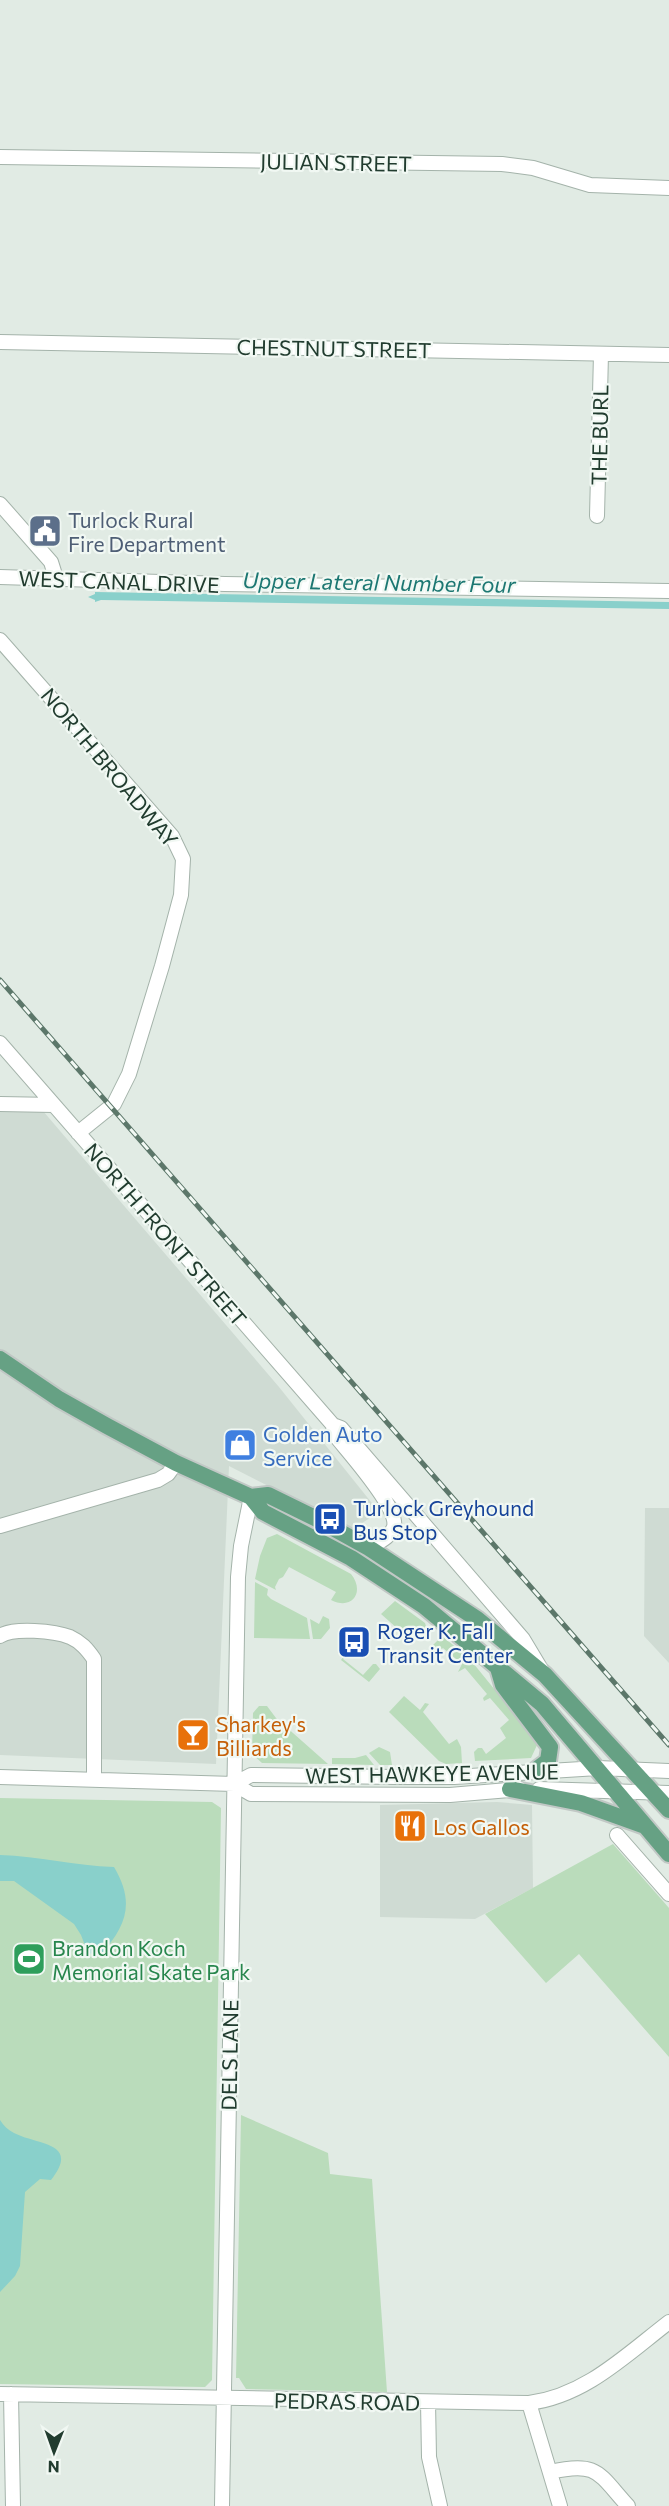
<svg xmlns="http://www.w3.org/2000/svg" width="669" height="2506" viewBox="0 0 669 2506" font-family="Commissioner,sans-serif">
<style>
.built{fill:#cfdbd3}
.green{fill:#badcbb}
.water{fill:#89d0cb}
.lines{fill:none;stroke-linecap:round;stroke-linejoin:round}
.minor-casing{stroke:#a4b3aa;stroke-width:16}
.major-casing{stroke:#c1c8c5;stroke-width:20}
.minor{stroke:#fff;stroke-width:14}
.major{stroke:#66a184;stroke-width:16}
.rail-casing{stroke:#5c776a;stroke-width:5}
.rail{stroke:#f1f8f3;stroke-width:3;stroke-dasharray:9;stroke-linecap:butt}
.labels{text-anchor:middle;dominant-baseline:central;stroke-width:4.5;stroke-linejoin:round;paint-order:stroke}
.street-label{font-size:21px;fill:#213c2f;stroke:#f1f8f3}
.service-label{font-size:21px;fill:#4e5e75;stroke:#f1f8f3;text-anchor:start}
.shop-label{font-size:21px;fill:#366cbe;stroke:#f1f8f3;text-anchor:start}
.transit-label{font-size:21px;fill:#164399;stroke:#f1f8f3;text-anchor:start}
.food-label{font-size:21px;fill:#c56008;stroke:#f1f8f3;text-anchor:start}
.leisure-label{font-size:21px;fill:#27864d;stroke:#f1f8f3;text-anchor:start}
.water-label{font-size:22px;font-style:italic;fill:#1c7772;stroke:#f1f8f3}
</style>
<rect width="100%" height="100%" fill="#e1ebe4"/>
<path class="built" d="M 0,1111 L 43,1111 L 279,1387 L 379,1512 L 353,1529 L 229,1466 L 216,1764 L 0,1755 Z
M 645,1508 L 669,1508 L 669,1663 L 644,1636 Z
M 497,1802 L 532,1805 L 533,1888 L 475,1919 L 380,1917 L 380,1805 Z"/>
<path class="green" d="M 277,1534 L 351,1574 C 365,1591 353,1611 331,1600 L 336,1592 L 289,1567 L 283,1577 L 279,1579 L 275,1587 L 276,1590 L 255,1579 L 260,1556 L 267,1538 Z
M 255,1582 L 268,1589 L 267,1595 L 271,1599 L 307,1618 L 310,1639 L 254,1638 Z
M 395,1601 L 425,1623 L 427,1630 L 422,1636 L 407,1637 L 381,1614 Z
M 323,1616 L 329,1619 L 330,1628 L 321,1639 L 313,1639 L 310,1619 L 319,1624 Z
M 442,1636 L 469,1658 L 538,1743 L 531,1758 L 475,1761 L 474,1752 L 478,1748 L 482,1748 L 486,1754 L 506,1738 L 500,1728 L 509,1720 L 490,1698 L 484,1701 L 483,1698 L 487,1694 L 465,1668 L 458,1672 L 462,1664 L 443,1648 L 435,1654 L 433,1645 Z
M 358,1638 L 343,1659 L 363,1675 L 373,1664 L 376,1664 L 380,1669 L 369,1682 L 341,1660 Z
M 404,1696 L 420,1710 L 425,1703 L 429,1704 L 423,1712 L 449,1744 L 457,1739 L 461,1747 L 462,1763 L 446,1764 L 439,1761 L 389,1712 Z
M 259,1706 L 267,1706 L 276,1718 L 328,1764 L 262,1763 L 252,1754 L 253,1713 Z
M 379,1747 L 390,1752 L 392,1765 L 380,1765 L 369,1753 Z
M 366,1755 L 374,1765 L 332,1764 L 332,1758 L 355,1758 Z
M 0,1798 L 212,1802 L 221,1808 L 212,2380 L 205,2387 L 0,2384 Z
M 613,1844 L 669,1908 L 669,2057 L 579,1954 L 546,1983 L 485,1914 Z
M 241,2115 L 328,2153 L 330,2174 L 372,2179 L 387,2392 L 246,2389 L 239,2378 L 236,2378 Z"/>
<path class="water" d="M 95,592 L 669,602 L 669,609 L 101,600 L 95,602 L 95,600 L 88,597 L 95,594 Z
M 0,1855 C 39,1856 75,1866 114,1867 C 135,1902 127,1926 100,1955 L 88,1953 L 81,1935 L 74,1924 L 14,1881 L 0,1881 Z
M 0,2120 C 4,2126 8,2130 14,2133 C 37,2145 81,2142 51,2180 L 40,2179 L 25,2192 L 20,2266 L 15,2276 L 0,2292 Z"/>
<g class="lines">
<defs>
<path id="minor" d="M 0,157 L 502,164 L 533,168 L 590,185 L 669,188
M 0,342 L 669,355
M 0,504 L 51,562 L 56,578
M 597,516 L 601,354
M 0,577 L 225,584 L 669,591
M 0,640 L 172,836 L 183,859 L 181,895 L 162,966 L 129,1074 L 114,1104 L 78,1133
M 0,1043 L 333,1425 L 341,1428 L 523,1639 L 541,1669
M 0,1104 L 54,1105
M 333,1425 L 334,1434 C 347,1451 399,1507 394,1527 C 391,1537 377,1543 369,1548
M 0,1526 L 158,1480 L 168,1474 L 176,1463
M 0,1636 C 13,1627 55,1631 70,1637 C 81,1642 87,1649 94,1659 L 94,1779
M 0,1777 L 234,1784 L 251,1794 L 450,1795 L 520,1789
M 234,1784 L 251,1775 L 397,1777 L 454,1777 L 598,1768 L 669,1771
M 539,1789 L 669,1793
M 617,1835 L 669,1894
M 0,2394 L 529,2403 C 585,2396 626,2355 669,2322
M 11,2394 L 13,2506
M 428,2402 L 429,2457 L 440,2506
M 529,2403 L 560,2506
M 550,2472 C 598,2461 598,2473 628,2506
M 222,2506 L 238,1577 L 241,1546 L 251,1497"/>
<path id="major" d="M 0,1359 L 59,1399 L 107,1426 L 176,1463 L 251,1497 L 263,1512 L 351,1558 L 424,1606 L 542,1704 L 669,1854
M 251,1497 L 268,1495 L 315,1518 L 369,1548 L 477,1619 L 545,1675 L 669,1810
M 498,1668 L 503,1685 L 550,1747 L 548,1761 L 536,1770
M 510,1789 L 581,1803 L 645,1826"/>
</defs>
<use href="#minor" class="minor-casing"/>
<use href="#major" class="major-casing"/>
<use href="#minor" class="minor"/>
<use href="#major" class="major"/>
<defs>
<path id="rail" d="M 0,980 L 669,1745"/>
</defs>
<use href="#rail" class="rail-casing"/>
<use href="#rail" class="rail"/>
</g>
<defs>
<symbol id="civic-square" viewBox="-11 -11 22 22"><rect x="-9" y="-9" width="18" height="18" rx="4" fill="#5c6f8a" stroke="#f1f8f3"/><path d="M-.6-6.5H3V-4.5H.6V-3L4-1V1h2V6H-6V1h2V-1L-.6-3ZM-1.2 2.5V6h2.4V2.5Z" fill="#fff"/></symbol>
<symbol id="shop-square" viewBox="-11 -11 22 22"><rect x="-9" y="-9" width="18" height="18" rx="4" fill="#3f7fe0" stroke="#f1f8f3"/><path d="M-5-2.5h2.3a2.7 3.5 0 0 1 5.4 0H5L5.5 6h-11ZM-1.5-2.5h3a1.5 2.3 0 0 0-3 0Z" fill="#fff"/></symbol>
<symbol id="bus-square" viewBox="-11 -11 22 22"><rect x="-9" y="-9" width="18" height="18" rx="4" fill="#1a4fb4" stroke="#f1f8f3"/><path d="M-5-6H5V4H4V6H2V4H-2V6H-4V4H-5ZM-3.5-4V0h7V-4ZM-3.5 1.2v1.5H-2V1.2ZM2 1.2v1.5H3.5V1.2Z" fill="#fff"/></symbol>
<symbol id="bar-square" viewBox="-11 -11 22 22"><rect x="-9" y="-9" width="18" height="18" rx="4" fill="#e8710a" stroke="#f1f8f3"/><path d="M-6-5H6L.8 .8V4.5H3.5V6h-7V4.5H-.8V.8Z" fill="#fff"/></symbol>
<symbol id="restaurant-square" viewBox="-11 -11 22 22"><rect x="-9" y="-9" width="18" height="18" rx="4" fill="#e8710a" stroke="#f1f8f3"/><path d="M-5-6h1v4h1v-4h1v4h1v-4h1v5L-1.5 .5V6h-2V.5L-5-1ZM5-6V6H3V1.5H1.5Q1.5-4 5-6Z" fill="#fff"/></symbol>
<symbol id="stadium-square" viewBox="-11 -11 22 22"><rect x="-9" y="-9" width="18" height="18" rx="4" fill="#2e9e5b" stroke="#f1f8f3"/><path d="M0-5a6.5 5 0 1 0 0 10a6.5 5 0 1 0 0-10ZM-3.5-1.8h7v3.6h-7Z" fill="#fff"/></symbol>
</defs>
<g fill-rule="evenodd">
<use href="#civic-square" x="26" y="512" width="38" height="38"/>
<use href="#shop-square" x="221" y="1426" width="38" height="38"/>
<use href="#bus-square" x="311" y="1500" width="38" height="38"/>
<use href="#bus-square" x="335" y="1623" width="38" height="38"/>
<use href="#bar-square" x="174" y="1716" width="38" height="38"/>
<use href="#restaurant-square" x="391" y="1807" width="38" height="38"/>
<use href="#stadium-square" x="10" y="1940" width="38" height="38"/>
</g>
<g class="labels">
<g class="street-label">
<text transform="translate(336 162) rotate(1)">JULIAN STREET</text>
<text transform="translate(334 348) rotate(1)">CHESTNUT STREET</text>
<text transform="translate(599 435) rotate(-89)">THE BURL</text>
<text transform="translate(119 581) rotate(2)">WEST CANAL DRIVE</text>
<text transform="translate(110 767) rotate(50)">NORTH BROADWAY</text>
<text transform="translate(166 1234) rotate(49)">NORTH FRONT STREET</text>
<text transform="translate(432 1773) rotate(-1)">WEST HAWKEYE AVENUE</text>
<text transform="translate(229 2055) rotate(-89)">DELS LANE</text>
<text transform="translate(347 2401) rotate(1)">PEDRAS ROAD</text>
</g>
<g class="service-label">
<text x="68" y="519">Turlock Rural<tspan x="68" dy="24">Fire Department</tspan></text>
</g>
<g class="shop-label">
<text x="263" y="1433">Golden Auto<tspan x="263" dy="24">Service</tspan></text>
</g>
<g class="transit-label">
<text x="353" y="1507">Turlock Greyhound<tspan x="353" dy="24">Bus Stop</tspan></text>
<text x="377" y="1630">Roger K. Fall<tspan x="377" dy="24">Transit Center</tspan></text>
</g>
<g class="food-label">
<text x="216" y="1723">Sharkey's<tspan x="216" dy="24">Billiards</tspan></text>
<text x="433" y="1826">Los Gallos</text>
</g>
<g class="leisure-label">
<text x="52" y="1947">Brandon Koch<tspan x="52" dy="24">Memorial Skate Park</tspan></text>
</g>
<g class="water-label">
<text transform="translate(379 582) rotate(1)">Upper Lateral Number Four</text>
</g>
</g>
<g transform="translate(54 2452) rotate(181)" stroke="#f1f8f3" stroke-width="4.5" paint-order="stroke">
<path d="M0-4.5L10 22L0 15L-10 22Z" fill="#213c2f"/>
<text y="-9" font-size="16" font-weight="bold" text-anchor="middle" fill="#213c2f">N</text>
</g>
</svg>
